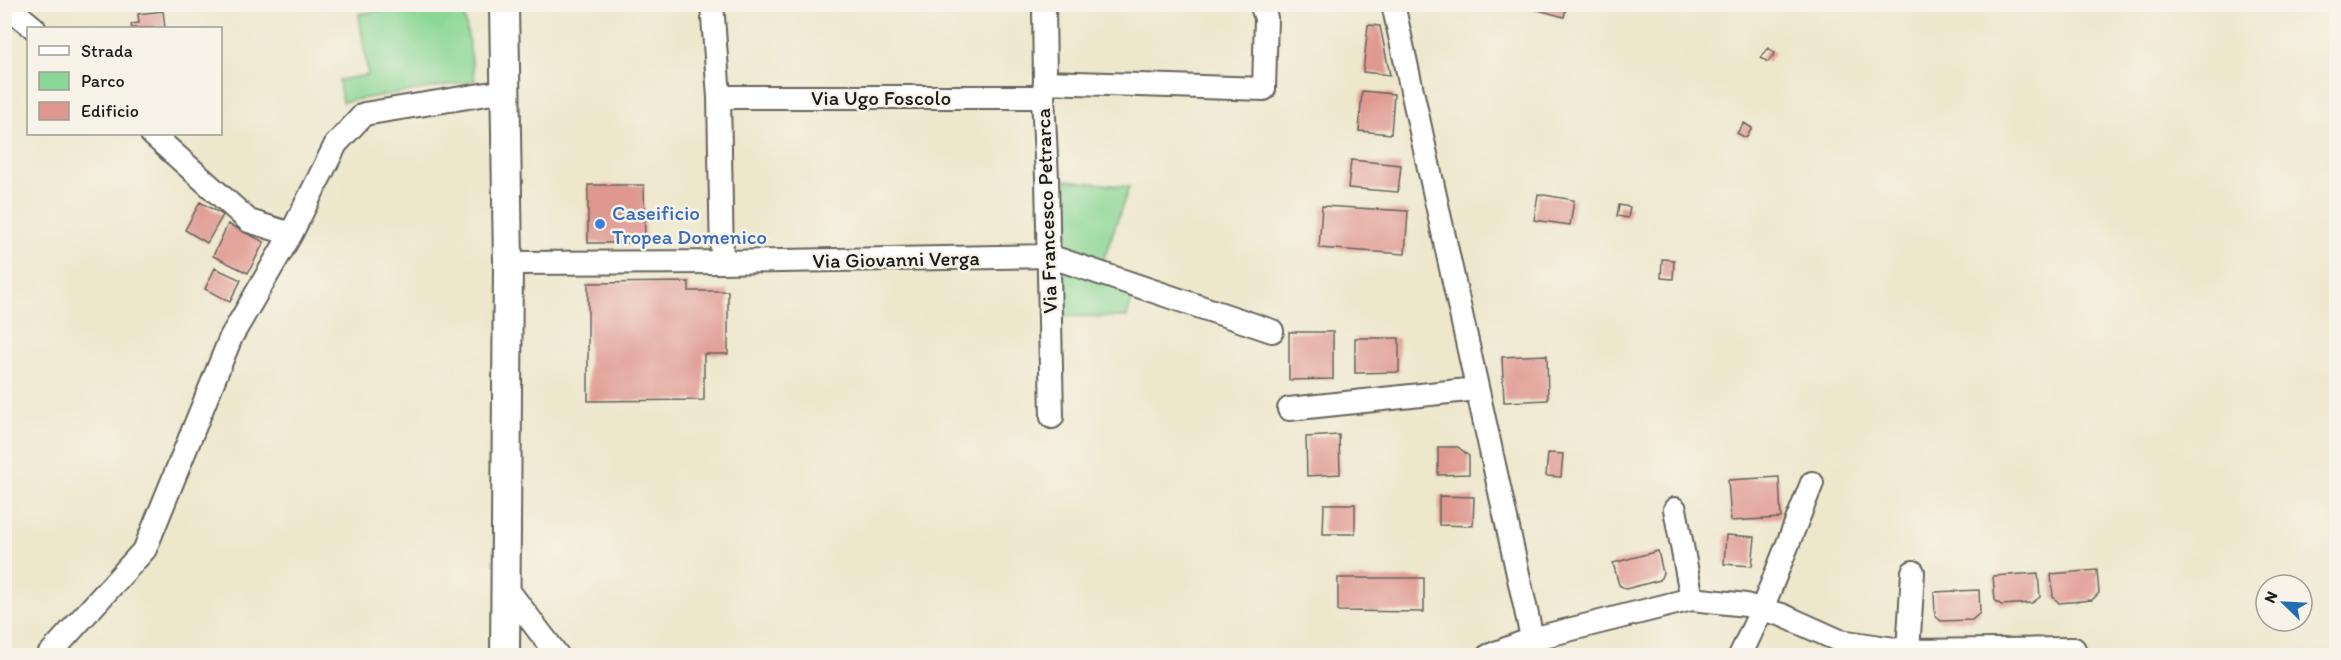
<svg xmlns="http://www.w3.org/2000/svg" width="2341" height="660" viewBox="0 0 2341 660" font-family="Itim,sans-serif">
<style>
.green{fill:#8bd795;stroke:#547a58;stroke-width:1.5}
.building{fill:#df9890}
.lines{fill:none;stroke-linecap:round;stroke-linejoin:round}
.minor-casing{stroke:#65635a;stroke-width:26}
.major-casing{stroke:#65635a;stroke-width:32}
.minor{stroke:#fff;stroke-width:22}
.major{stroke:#fff;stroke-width:28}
.shop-dot{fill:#3f7fe0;stroke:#f7f3e8;stroke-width:2}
.labels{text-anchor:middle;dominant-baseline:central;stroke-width:5;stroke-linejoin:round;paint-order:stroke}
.street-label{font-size:21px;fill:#1c1c1c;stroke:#f7f3e8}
.shop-label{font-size:21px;fill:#366cbe;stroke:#f7f3e8;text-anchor:start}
</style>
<rect width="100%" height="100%" fill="#f7f3e8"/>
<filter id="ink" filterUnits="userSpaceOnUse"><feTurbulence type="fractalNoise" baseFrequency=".0167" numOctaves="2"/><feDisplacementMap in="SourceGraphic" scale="12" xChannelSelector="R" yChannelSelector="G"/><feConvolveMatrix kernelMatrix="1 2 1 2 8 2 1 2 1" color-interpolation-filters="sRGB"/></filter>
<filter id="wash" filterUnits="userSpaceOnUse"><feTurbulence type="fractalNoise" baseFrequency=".008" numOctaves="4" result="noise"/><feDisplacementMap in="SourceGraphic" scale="24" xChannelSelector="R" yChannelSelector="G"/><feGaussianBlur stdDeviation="1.35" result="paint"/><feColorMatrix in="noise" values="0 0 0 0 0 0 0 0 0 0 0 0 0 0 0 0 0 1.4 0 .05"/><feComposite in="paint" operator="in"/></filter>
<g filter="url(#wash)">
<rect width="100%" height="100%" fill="#ede7cc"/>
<path class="green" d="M 419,5 L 463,5 L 475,81 L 342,102 L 339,80 L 368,75 L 359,14 Z
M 1047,178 L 1129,187 L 1099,272 L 1136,285 L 1127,317 L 1050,316 Z"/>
<g id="blocks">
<path class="building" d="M 1516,4 L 1567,4 L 1564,17 Z
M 163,11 L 165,28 L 132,28 L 131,24 L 139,23 L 138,14 Z
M 1368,25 L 1380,26 L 1390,75 L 1363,72 Z
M 1768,48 L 1775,53 L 1768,62 L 1761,58 Z
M 1362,91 L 1394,94 L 1391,134 L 1359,131 Z
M 1744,123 L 1752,128 L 1746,138 L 1737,133 Z
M 1351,160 L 1401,165 L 1398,192 L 1348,188 Z
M 588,185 L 644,185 L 645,243 L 588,243 Z
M 1538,194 L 1574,200 L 1570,225 L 1534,220 Z
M 200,202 L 223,215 L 207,243 L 185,230 Z
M 1619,205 L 1630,207 L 1628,218 L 1617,216 Z
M 1322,206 L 1408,211 L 1405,254 L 1319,248 Z
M 228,224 L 264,242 L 248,273 L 213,256 Z
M 1662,259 L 1674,260 L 1673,279 L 1661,278 Z
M 215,268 L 241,280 L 230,302 L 205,289 Z
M 689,282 L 689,291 L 728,291 L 728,354 L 704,354 L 704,400 L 588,401 L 588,283 Z
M 1289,332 L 1333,332 L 1333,379 L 1289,380 Z
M 1355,338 L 1399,338 L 1399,372 L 1355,373 Z
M 1547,355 L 1548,400 L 1504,402 L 1502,357 Z
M 1339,435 L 1340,474 L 1307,476 L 1306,437 Z
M 1438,447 L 1458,447 L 1469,456 L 1469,474 L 1438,475 Z
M 1548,453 L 1563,454 L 1561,477 L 1546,476 Z
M 1779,477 L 1781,518 L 1731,521 L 1728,480 Z
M 1439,496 L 1474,497 L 1473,526 L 1439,525 Z
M 1324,504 L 1355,504 L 1355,534 L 1323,534 Z
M 1726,535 L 1755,537 L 1752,566 L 1724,564 Z
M 1658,551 L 1663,573 L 1660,580 L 1626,589 L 1619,585 L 1613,563 Z
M 2097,570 L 2099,593 L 2092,600 L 2059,603 L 2053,597 L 2051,574 Z
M 2038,573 L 2040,597 L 2032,603 L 2001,605 L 1995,600 L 1993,576 Z
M 1338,578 L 1424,578 L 1424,612 L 1338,611 Z
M 4,583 L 6,583 L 9,619 L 4,619 Z
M 1979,590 L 1980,613 L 1972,620 L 1941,621 L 1935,616 L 1934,592 Z"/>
</g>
</g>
<g filter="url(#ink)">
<use href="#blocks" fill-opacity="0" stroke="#65635a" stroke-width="1.5"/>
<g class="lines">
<defs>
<path id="minor" d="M 5,4 L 34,28
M 712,4 L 719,97 L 722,262
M 1044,4 L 1045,82 L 1043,97 L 1047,178 L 1052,417
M 1393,4 L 1536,656
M 1045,82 L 1264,89 L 1266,18 L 1261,4
M 719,97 L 1043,97
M 152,134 L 249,221 L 291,234
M 508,263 L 722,262 L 1049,256 L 1272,331
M 1289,409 L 1477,389
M 1675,509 L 1692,599
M 504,585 L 558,656
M 1908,651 L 1913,572
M 48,656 L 145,549 L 231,337 L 291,234 L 336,144 L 364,114 L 505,91
M 1488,656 L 1532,639 L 1692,599 L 1746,605 L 1782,615 L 1840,641 L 1908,651 L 2074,649
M 1740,656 L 1762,609 L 1812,483"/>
<path id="major" d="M 504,4 L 508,263 L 505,656"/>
</defs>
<use href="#minor" class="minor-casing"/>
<use href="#major" class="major-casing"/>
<use href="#minor" class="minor"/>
<use href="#major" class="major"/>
</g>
</g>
<circle class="shop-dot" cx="600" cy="224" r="6"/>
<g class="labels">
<g class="street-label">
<text x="881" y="97">Via Ugo Foscolo</text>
<text transform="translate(1046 211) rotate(-92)">Via Francesco Petrarca</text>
<text transform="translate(896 259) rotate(-1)">Via Giovanni Verga</text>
</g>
<g class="shop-label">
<text x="612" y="212">Caseificio<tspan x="612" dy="24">Tropea Domenico</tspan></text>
</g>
</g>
<rect width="2341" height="660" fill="none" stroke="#f7f3e8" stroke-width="24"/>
<rect x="27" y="27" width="195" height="108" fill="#f7f3e8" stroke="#9f9d96" stroke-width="1.5"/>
<rect x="39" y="46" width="30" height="9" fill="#ffffff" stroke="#9f9d96" stroke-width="1.5"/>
<text x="81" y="57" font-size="18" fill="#1c1c1c">Strada</text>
<rect x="39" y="72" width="30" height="18" fill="#8bd795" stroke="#9f9d96" stroke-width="1.5"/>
<text x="81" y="87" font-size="18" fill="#1c1c1c">Parco</text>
<rect x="39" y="102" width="30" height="18" fill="#df9890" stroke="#9f9d96" stroke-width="1.5"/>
<text x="81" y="117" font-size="18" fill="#1c1c1c">Edificio</text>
<g transform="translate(2284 603) rotate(294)"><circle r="28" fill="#f7f3e8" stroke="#9f9d96" stroke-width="1.5"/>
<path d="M0-4.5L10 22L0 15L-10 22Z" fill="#1f6fb2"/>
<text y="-9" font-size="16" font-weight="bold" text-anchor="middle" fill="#1c1c1c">N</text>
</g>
</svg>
